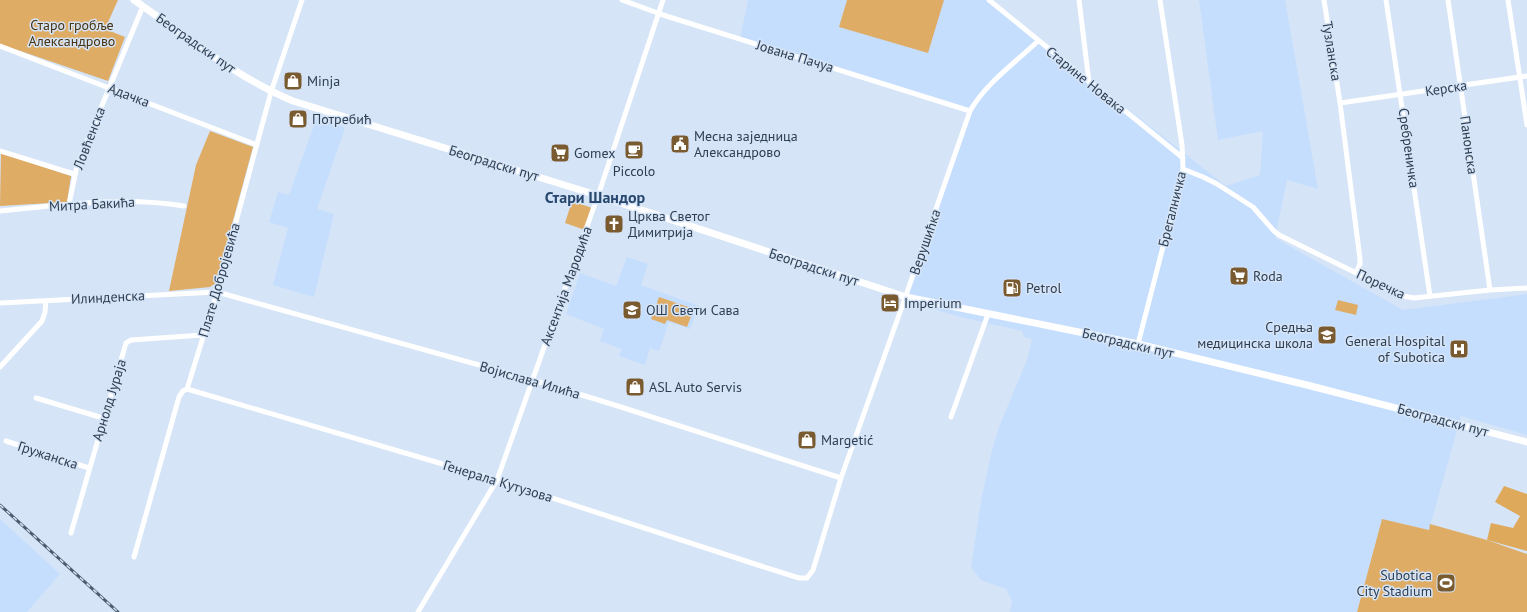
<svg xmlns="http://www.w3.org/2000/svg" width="1527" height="612" viewBox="0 0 1527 612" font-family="'PT Sans',sans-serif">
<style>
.built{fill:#c5defe}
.green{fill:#dfac65}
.forest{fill:#dfa95b}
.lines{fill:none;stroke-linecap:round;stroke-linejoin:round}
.minor{stroke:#fff;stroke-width:5}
.secondary{stroke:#fff;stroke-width:7}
.rail-casing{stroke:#4c5b6e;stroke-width:3}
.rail{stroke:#d5e4f7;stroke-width:1.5;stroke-dasharray:4.5;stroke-linecap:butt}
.labels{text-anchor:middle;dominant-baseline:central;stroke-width:3;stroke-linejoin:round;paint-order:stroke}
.park-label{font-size:14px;fill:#483210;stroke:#d5e4f7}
.street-label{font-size:14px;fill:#2f3e51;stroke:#d5e4f7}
.poi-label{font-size:14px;fill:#2f3e51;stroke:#d5e4f7;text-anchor:start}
.quarter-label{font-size:16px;font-weight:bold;fill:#28486f;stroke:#d5e4f7}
</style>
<rect width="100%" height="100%" fill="#d5e4f7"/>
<path class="built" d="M 748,0 L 989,0 L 1226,186 L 1260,175 L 1263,131 L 1218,140 L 1199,0 L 1285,0 L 1318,189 L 1287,180 L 1275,238 L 1403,310 L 1527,294 L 1527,435 L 1461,416 L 1429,530 L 1382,519 L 1357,612 L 1010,612 L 1012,601 L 1006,589 L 981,580 L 971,567 L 982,496 L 992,450 L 999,427 L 1027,360 L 1032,339 L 1024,337 L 1022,331 L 961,317 L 904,301 L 970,111 L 740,39 Z
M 317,117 L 345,128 L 317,209 L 334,214 L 314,297 L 273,285 L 288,228 L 269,222 L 278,192 L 289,195 Z
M 627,257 L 648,264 L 641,285 L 699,306 L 690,329 L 669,322 L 659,351 L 650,348 L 645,365 L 619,356 L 622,349 L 600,341 L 604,329 L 566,314 L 580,273 L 616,286 Z
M 0,519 L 60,574 L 27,612 L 0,612 Z"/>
<path class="green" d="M 0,0 L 118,0 L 105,29 L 125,37 L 108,81 L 0,44 Z
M 847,0 L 944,0 L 928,53 L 839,27 Z
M 210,131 L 253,147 L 216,283 L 210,287 L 169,291 L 196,165 Z
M 1,153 L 71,176 L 67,202 L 0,206 Z
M 572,201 L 592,208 L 585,230 L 565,223 Z
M 659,297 L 694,309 L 687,327 L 667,320 L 665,324 L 651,319 Z
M 1338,300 L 1358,305 L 1356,315 L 1335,310 Z
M 1382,519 L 1429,530 L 1430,524 L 1487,540 L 1527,554 L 1527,612 L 1357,612 Z"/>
<path class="forest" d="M 1504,486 L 1527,494 L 1527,551 L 1487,540 L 1491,523 L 1513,528 L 1520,516 L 1495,502 Z"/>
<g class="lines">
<path class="minor" d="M 622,0 L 663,15 L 970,111
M 989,0 L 1183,158
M 1079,0 L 1089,82
M 1324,0 L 1340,103 L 1360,259 L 1360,264 L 1356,273
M 1386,0 L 1430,296
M 1448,0 L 1490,290
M 1508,0 L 1527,125
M 0,46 L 257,145
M 1340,103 L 1527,76
M 0,151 L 74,174
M 1183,169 L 1203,177 L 1217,184 L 1253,207 L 1274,231 L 1279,235 L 1403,296 L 1414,298 L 1490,290 L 1527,288
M 69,204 L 77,166 L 143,6
M 0,211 C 61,205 123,196 184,206
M 0,303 L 217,292 L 533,380 L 621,407 L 841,478
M 1138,344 L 1183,169 L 1182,145 L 1160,0
M 0,367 L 42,321 L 45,312 L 46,301
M 187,389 L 497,480 L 761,566 L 799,578 L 807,578 L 813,570 L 841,478 L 904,301 L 970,111 C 986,83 1015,63 1038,41
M 36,398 L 103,418
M 951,417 L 988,314
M 6,441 L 89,468
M 71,533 L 126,343 L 131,340 L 203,335
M 134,557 L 179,397 L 183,391 L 187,389 L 217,292 L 271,92 L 302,0
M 418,612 L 497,480 L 601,187 L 663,0"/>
<path class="secondary" d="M 134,0 C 185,35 235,77 293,101 L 587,192 L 906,297 L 1138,344 L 1307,385 L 1527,442"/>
<defs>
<path id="rail" d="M 0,505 L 118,612"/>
</defs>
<use href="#rail" class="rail-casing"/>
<use href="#rail" class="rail"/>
</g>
<defs>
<symbol id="shop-square" viewBox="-11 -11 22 22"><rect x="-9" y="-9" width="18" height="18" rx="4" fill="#7a5b30" stroke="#d5e4f7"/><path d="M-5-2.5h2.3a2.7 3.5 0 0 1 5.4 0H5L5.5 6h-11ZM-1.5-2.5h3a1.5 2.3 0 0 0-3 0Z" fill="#fff"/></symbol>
<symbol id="civic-square" viewBox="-11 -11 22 22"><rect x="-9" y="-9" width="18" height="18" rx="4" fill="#7a5b30" stroke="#d5e4f7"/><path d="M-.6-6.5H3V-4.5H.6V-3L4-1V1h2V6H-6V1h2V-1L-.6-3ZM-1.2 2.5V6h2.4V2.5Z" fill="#fff"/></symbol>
<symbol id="cafe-square" viewBox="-11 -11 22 22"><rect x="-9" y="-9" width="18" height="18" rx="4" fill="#7a5b30" stroke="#d5e4f7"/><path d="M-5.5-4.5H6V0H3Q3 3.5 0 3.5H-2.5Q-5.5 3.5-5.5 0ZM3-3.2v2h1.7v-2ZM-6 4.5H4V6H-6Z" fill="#fff"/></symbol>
<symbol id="supermarket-square" viewBox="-11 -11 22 22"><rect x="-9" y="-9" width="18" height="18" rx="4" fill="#7a5b30" stroke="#d5e4f7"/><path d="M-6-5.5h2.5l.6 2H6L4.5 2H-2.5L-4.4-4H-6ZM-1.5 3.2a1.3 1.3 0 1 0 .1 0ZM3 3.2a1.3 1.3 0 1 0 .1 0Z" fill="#fff"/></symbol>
<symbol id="church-square" viewBox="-11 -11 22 22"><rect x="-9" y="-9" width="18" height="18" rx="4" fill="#7a5b30" stroke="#d5e4f7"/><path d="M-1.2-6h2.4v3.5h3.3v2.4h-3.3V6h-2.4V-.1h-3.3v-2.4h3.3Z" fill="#fff"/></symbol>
<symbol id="fuel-square" viewBox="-11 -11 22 22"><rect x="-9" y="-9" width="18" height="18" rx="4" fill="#7a5b30" stroke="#d5e4f7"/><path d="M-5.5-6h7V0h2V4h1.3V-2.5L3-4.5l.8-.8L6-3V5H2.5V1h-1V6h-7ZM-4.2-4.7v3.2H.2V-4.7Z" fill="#fff"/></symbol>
<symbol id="hotel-square" viewBox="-11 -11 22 22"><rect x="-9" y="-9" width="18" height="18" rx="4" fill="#7a5b30" stroke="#d5e4f7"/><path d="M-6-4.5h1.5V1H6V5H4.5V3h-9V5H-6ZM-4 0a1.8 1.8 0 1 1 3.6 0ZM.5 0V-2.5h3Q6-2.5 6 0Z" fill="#fff"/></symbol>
<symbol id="school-square" viewBox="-11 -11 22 22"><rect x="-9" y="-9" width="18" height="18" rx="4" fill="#7a5b30" stroke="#d5e4f7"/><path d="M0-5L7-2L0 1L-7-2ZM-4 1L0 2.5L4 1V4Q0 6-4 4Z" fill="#fff"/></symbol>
<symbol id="hospital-square" viewBox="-11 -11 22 22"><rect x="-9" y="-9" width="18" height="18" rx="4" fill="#7a5b30" stroke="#d5e4f7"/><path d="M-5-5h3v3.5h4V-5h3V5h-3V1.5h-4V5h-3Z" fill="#fff"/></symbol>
<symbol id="stadium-square" viewBox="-11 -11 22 22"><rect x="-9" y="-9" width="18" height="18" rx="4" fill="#7a5b30" stroke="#d5e4f7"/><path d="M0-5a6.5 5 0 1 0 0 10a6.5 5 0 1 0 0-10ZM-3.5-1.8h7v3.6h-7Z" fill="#fff"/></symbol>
</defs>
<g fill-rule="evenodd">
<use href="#shop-square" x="282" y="70" width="22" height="22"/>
<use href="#shop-square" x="287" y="108" width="22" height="22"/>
<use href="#civic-square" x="669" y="133" width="22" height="22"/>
<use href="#cafe-square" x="623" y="139" width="22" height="22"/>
<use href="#supermarket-square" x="549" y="142" width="22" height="22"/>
<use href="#church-square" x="603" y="213" width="22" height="22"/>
<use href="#supermarket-square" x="1228" y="265" width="22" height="22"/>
<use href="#fuel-square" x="1001" y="277" width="22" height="22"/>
<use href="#hotel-square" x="879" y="292" width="22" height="22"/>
<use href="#school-square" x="621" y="299" width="22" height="22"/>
<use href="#school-square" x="1316" y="324" width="22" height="22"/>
<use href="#hospital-square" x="1448" y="338" width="22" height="22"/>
<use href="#shop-square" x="624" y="376" width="22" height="22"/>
<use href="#shop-square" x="796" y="429" width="22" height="22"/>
<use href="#stadium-square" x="1435" y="572" width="22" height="22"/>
</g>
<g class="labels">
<g class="park-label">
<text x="72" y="25">Старо гробље<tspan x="72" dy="16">Александрово</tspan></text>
</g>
<g class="street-label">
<text transform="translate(196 43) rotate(35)">Београдски пут</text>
<text transform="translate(1332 51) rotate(81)">Тузланска</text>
<text transform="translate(795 56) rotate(17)">Јована Пачуа</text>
<text transform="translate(1086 80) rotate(39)">Старине Новака</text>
<text transform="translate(1446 88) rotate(-9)">Керска</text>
<text transform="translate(129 95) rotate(21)">Адачка</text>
<text transform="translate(89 138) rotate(-69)">Ловћенска</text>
<text transform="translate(1469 145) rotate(82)">Панонска</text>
<text transform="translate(1409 148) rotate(82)">Сребреничка</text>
<text transform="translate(494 163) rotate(17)">Београдски пут</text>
<text transform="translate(92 204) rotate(-3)">Митра Бакића</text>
<text transform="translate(1172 209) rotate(-76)">Брегалничка</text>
<text transform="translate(925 242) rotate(-71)">Верушићка</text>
<text transform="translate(814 267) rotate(18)">Београдски пут</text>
<text transform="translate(219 280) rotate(-74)">Плате Добројевића</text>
<text transform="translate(1381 284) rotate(25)">Поречка</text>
<text transform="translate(566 286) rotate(-70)">Аксентија Мародића</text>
<text transform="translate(108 297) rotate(-3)">Илинденска</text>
<text transform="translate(1128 343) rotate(13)">Београдски пут</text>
<text transform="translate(530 380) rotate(16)">Војислава Илића</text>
<text transform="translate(109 400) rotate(-73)">Арнолд Јураја</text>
<text transform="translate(1443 420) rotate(15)">Београдски пут</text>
<text transform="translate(48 455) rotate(18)">Гружанска</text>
<text transform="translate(498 481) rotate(17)">Генерала Кутузова</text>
</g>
<g class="poi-label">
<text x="307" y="81">Minja</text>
<text x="312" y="119">Потребић</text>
<text x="694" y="136">Месна заједница<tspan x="694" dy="16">Александрово</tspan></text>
<text x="574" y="153">Gomex</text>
<text x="634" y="171" text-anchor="middle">Piccolo</text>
<text x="628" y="216">Црква Светог<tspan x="628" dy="16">Димитрија</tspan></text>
<text x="1253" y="276">Roda</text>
<text x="1026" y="288">Petrol</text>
<text x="904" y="303">Imperium</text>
<text x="646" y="310">ОШ Свети Сава</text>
<text x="1313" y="327" text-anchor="end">Средња<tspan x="1313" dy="16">медицинска школа</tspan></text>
<text x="1445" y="341" text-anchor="end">General Hospital<tspan x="1445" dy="16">of Subotica</tspan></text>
<text x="649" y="387">ASL Auto Servis</text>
<text x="821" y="440">Margetić</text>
<text x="1432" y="575" text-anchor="end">Subotica<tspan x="1432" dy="16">City Stadium</tspan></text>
</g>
<g class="quarter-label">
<text x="595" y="197">Стари Шандор</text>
</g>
</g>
</svg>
